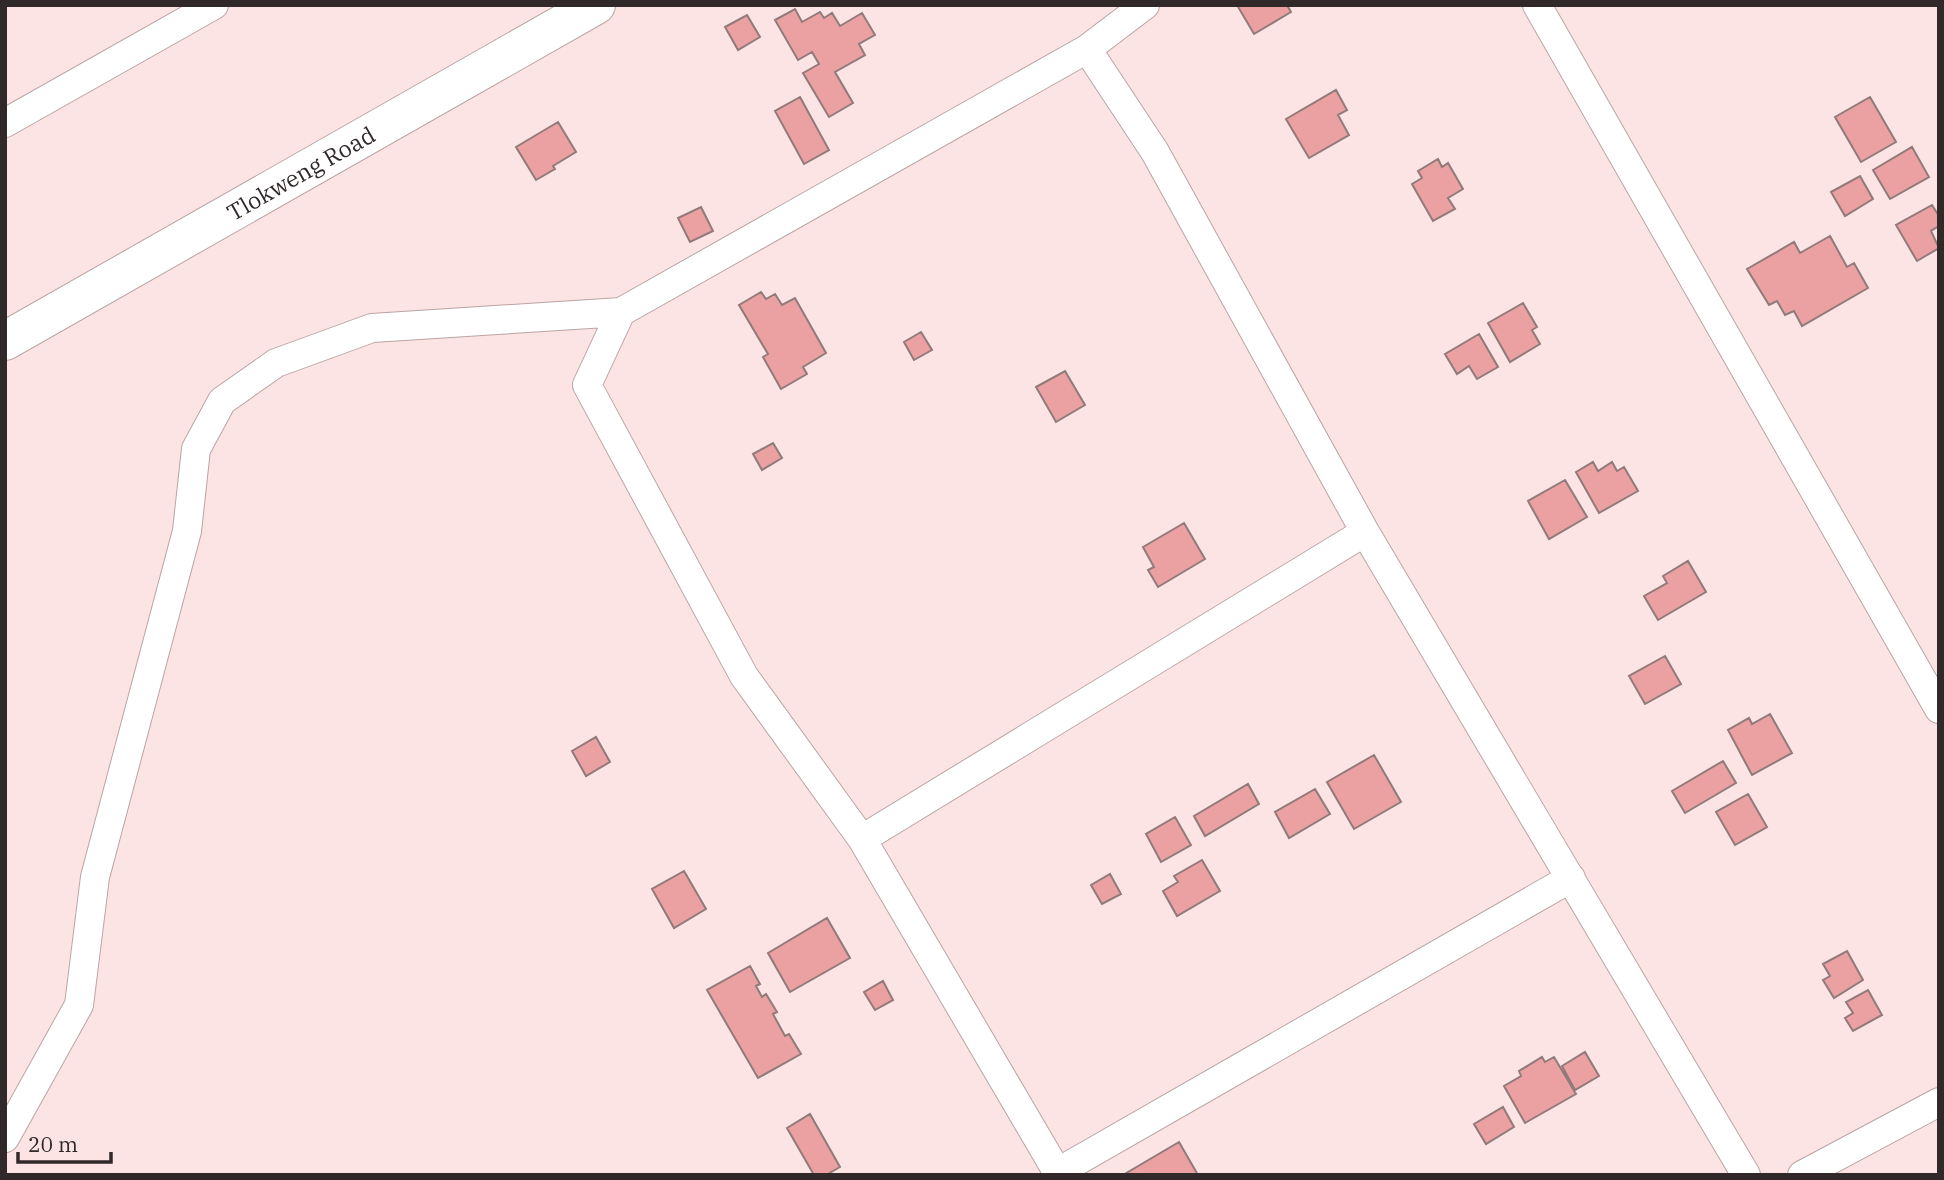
<svg xmlns="http://www.w3.org/2000/svg" width="1944" height="1180" viewBox="0 0 1944 1180" font-family="'IBM Plex Serif',serif">
<style>
.building{fill:#eba0a1;stroke:#907a7a;stroke-width:2}
.lines{fill:none;stroke-linecap:round;stroke-linejoin:round}
.street-casing{stroke:#bba4a4;stroke-width:30}
.primary-casing{stroke:#bba4a4;stroke-width:40}
.street{stroke:#fff;stroke-width:28}
.primary{stroke:#fff;stroke-width:38}
.labels{text-anchor:middle;dominant-baseline:central;stroke-width:6;stroke-linejoin:round;paint-order:stroke}
.street-label{font-size:23px;fill:#312929;stroke:#fce4e4}
</style>
<rect width="100%" height="100%" fill="#fce4e4"/>
<path class="building" d="M 1237,5 L 1287,5 L 1291,12 L 1254,34 Z
M 795,9 L 802,22 L 820,12 L 824,18 L 832,13 L 840,26 L 862,13 L 875,35 L 859,44 L 865,55 L 835,72 L 853,103 L 829,117 L 803,73 L 819,64 L 812,52 L 798,60 L 775,20 Z
M 747,15 L 760,37 L 738,50 L 725,27 Z
M 1336,90 L 1347,110 L 1338,115 L 1349,135 L 1309,158 L 1286,119 Z
M 800,97 L 829,150 L 804,164 L 775,111 Z
M 1870,97 L 1896,142 L 1861,162 L 1835,117 Z
M 558,122 L 576,152 L 553,166 L 555,169 L 536,180 L 516,147 Z
M 1912,147 L 1929,177 L 1890,199 L 1873,170 Z
M 1438,159 L 1442,167 L 1448,163 L 1463,189 L 1448,198 L 1455,209 L 1433,221 L 1412,184 L 1422,178 L 1418,171 Z
M 1860,176 L 1873,199 L 1845,216 L 1831,192 Z
M 1932,205 L 1939,216 L 1939,226 L 1931,231 L 1939,248 L 1917,261 L 1896,225 Z
M 701,207 L 713,231 L 690,242 L 678,218 Z
M 1830,236 L 1847,267 L 1854,263 L 1868,288 L 1802,326 L 1794,311 L 1785,315 L 1777,301 L 1769,305 L 1747,269 L 1794,242 L 1800,253 Z
M 761,292 L 766,299 L 775,294 L 782,305 L 795,298 L 826,353 L 803,367 L 807,374 L 781,389 L 763,357 L 768,354 L 739,305 Z
M 1523,303 L 1537,327 L 1532,330 L 1540,344 L 1510,362 L 1488,323 Z
M 921,332 L 932,350 L 914,360 L 904,342 Z
M 1479,334 L 1498,367 L 1477,379 L 1469,366 L 1457,374 L 1445,354 Z
M 1065,371 L 1085,405 L 1056,422 L 1036,387 Z
M 773,443 L 782,458 L 762,470 L 753,454 Z
M 1593,462 L 1598,471 L 1612,462 L 1617,471 L 1624,467 L 1638,491 L 1599,513 L 1576,472 Z
M 1565,480 L 1587,517 L 1549,539 L 1528,501 Z
M 1184,523 L 1205,559 L 1158,587 L 1148,570 L 1154,567 L 1143,547 Z
M 1688,561 L 1706,592 L 1658,620 L 1644,596 L 1667,583 L 1663,576 Z
M 1665,656 L 1681,684 L 1645,704 L 1629,676 Z
M 1770,714 L 1792,753 L 1752,775 L 1728,730 L 1749,718 L 1752,724 Z
M 596,737 L 610,762 L 586,776 L 572,751 Z
M 1374,755 L 1401,802 L 1354,829 L 1327,782 Z
M 1723,761 L 1736,783 L 1685,813 L 1672,791 Z
M 1248,784 L 1259,804 L 1205,836 L 1194,816 Z
M 1315,789 L 1330,814 L 1289,838 L 1275,812 Z
M 1748,794 L 1767,827 L 1735,845 L 1716,812 Z
M 1175,817 L 1191,845 L 1161,862 L 1146,834 Z
M 1202,860 L 1220,891 L 1177,916 L 1163,891 L 1178,882 L 1174,876 Z
M 684,871 L 706,909 L 674,928 L 652,889 Z
M 1110,874 L 1121,894 L 1102,904 L 1091,885 Z
M 827,918 L 850,958 L 790,992 L 768,953 Z
M 1847,951 L 1863,980 L 1834,998 L 1823,980 L 1830,976 L 1823,964 Z
M 750,966 L 760,984 L 756,986 L 762,997 L 766,994 L 777,1012 L 773,1014 L 785,1036 L 789,1034 L 801,1054 L 758,1078 L 707,990 Z
M 883,981 L 893,1000 L 875,1010 L 864,992 Z
M 1868,990 L 1882,1015 L 1853,1031 L 1845,1018 L 1853,1013 L 1846,1002 Z
M 1585,1052 L 1599,1076 L 1575,1090 L 1562,1066 Z
M 1542,1057 L 1545,1062 L 1554,1057 L 1576,1094 L 1525,1123 L 1504,1086 L 1521,1076 L 1519,1071 Z
M 1503,1107 L 1514,1127 L 1486,1144 L 1474,1124 Z
M 810,1114 L 840,1167 L 826,1175 L 814,1175 L 787,1128 Z
M 1179,1142 L 1198,1175 L 1123,1175 Z"/>
<g class="lines">
<defs>
<path id="street" d="M 1537,5 L 1939,709
M 1087,49 L 1155,152 L 1365,532 L 1746,1175
M 5,123 L 214,5
M 862,839 L 1365,532
M 5,1138 L 79,1005 L 95,877 L 187,531 L 196,449 L 222,401 L 276,363 L 372,328 L 621,312
M 1058,1172 L 1571,878
M 1059,1175 L 862,839 L 744,676 L 587,385 L 621,312 L 1087,49 L 1145,5
M 1802,1175 L 1939,1102"/>
<g id="primary">
<path id="s1" d="M 5,341 L 596,5"/>
</g>
</defs>
<use href="#street" class="street-casing"/>
<use href="#primary" class="primary-casing"/>
<use href="#street" class="street"/>
<use href="#primary" class="primary"/>
</g>
<g class="labels">
<g class="street-label">
<text stroke="none"><textPath href="#s1" startOffset="340">Tlokweng Road</textPath></text>
</g>
</g>
<rect width="1944" height="1180" fill="none" stroke="#312929" stroke-width="14"/>
<path d="M18 1152v10h93v-10" fill="none" stroke="#312929" stroke-width="3.5"/>
<text x="28" y="1152" font-size="21" fill="#312929" stroke="#fce4e4" stroke-width="5" paint-order="stroke">20 m</text>
</svg>
